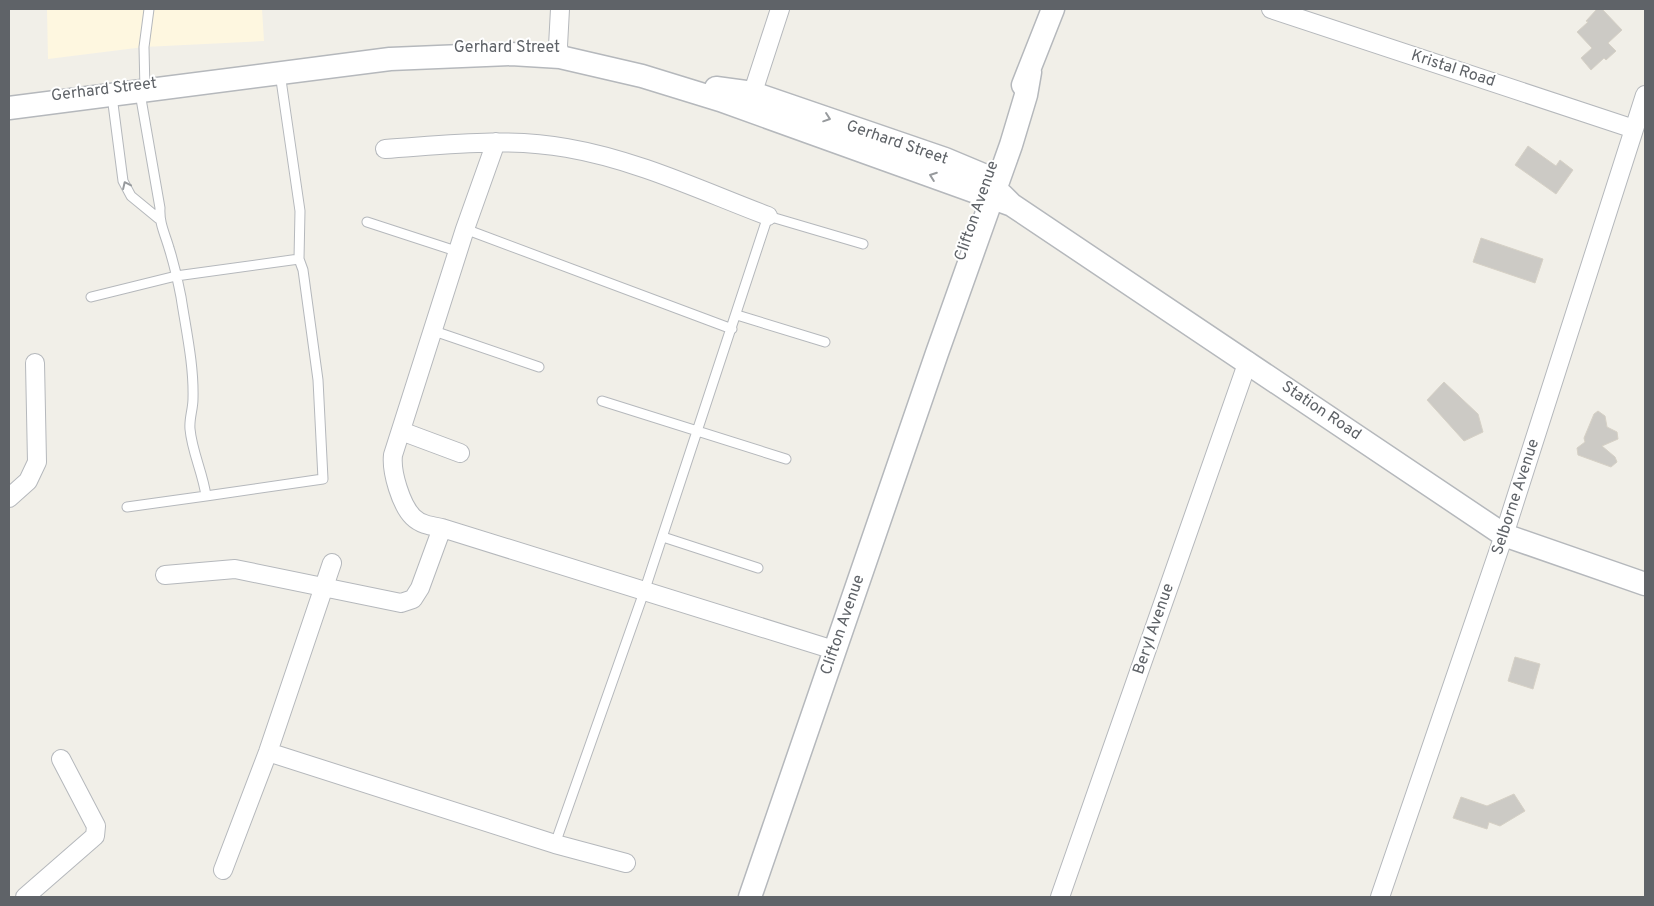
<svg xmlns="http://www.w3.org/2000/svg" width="1654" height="906" viewBox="0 0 1654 906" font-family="Overpass,sans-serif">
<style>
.commercial{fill:#fef7e0}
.building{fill:#cccac5;stroke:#d6d1c6}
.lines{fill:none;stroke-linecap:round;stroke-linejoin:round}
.service-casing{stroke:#b5b8bc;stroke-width:11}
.minor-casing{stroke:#b5b8bc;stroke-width:20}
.tertiary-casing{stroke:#b5b8bc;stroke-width:25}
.service{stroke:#fff;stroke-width:9}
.minor{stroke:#fff;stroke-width:18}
.tertiary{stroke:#fff;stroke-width:22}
.oneway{stroke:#979a9d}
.labels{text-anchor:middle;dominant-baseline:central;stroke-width:4;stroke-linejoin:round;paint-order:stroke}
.street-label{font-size:16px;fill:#5f6368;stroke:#fff}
</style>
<rect width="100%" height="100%" fill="#f1efe8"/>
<path class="commercial" d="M 47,9 L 262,9 L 264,41 L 144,47 L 48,59 Z"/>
<path class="building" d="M 1597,9 L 1602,9 L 1622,30 L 1608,43 L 1616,51 L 1606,60 L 1604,58 L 1591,70 L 1581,58 L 1592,48 L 1577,32 L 1588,22 L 1586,21 Z
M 1528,146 L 1556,166 L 1560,160 L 1573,170 L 1556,194 L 1515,165 Z
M 1481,238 L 1543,259 L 1535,283 L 1473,262 Z
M 1444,382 L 1478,414 L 1483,432 L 1464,441 L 1427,400 Z
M 1598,411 L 1605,416 L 1607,427 L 1617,432 L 1618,439 L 1602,446 L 1615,457 L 1617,462 L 1611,467 L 1578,455 L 1577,448 L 1585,442 L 1584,438 L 1594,414 Z
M 1515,657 L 1540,664 L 1533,689 L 1508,681 Z
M 1514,794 L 1525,811 L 1500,826 L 1489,822 L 1487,829 L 1453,818 L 1461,797 L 1487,806 Z"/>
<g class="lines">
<defs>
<path id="service" d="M 280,73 L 300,211 L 299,259
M 145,91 L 144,47 L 149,9
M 112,96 L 123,181 L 131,196 L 159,219
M 367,222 L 459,252
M 465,229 L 732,329
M 91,297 L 176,276 L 299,259 L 303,270 L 318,380 L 323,479 L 206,496 C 203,473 192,452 190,429 C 189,419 193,409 193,399 C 194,365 186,330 181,297 C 178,281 174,264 169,248 C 165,234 159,223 160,208 L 140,93
M 737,315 L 825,342
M 434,331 L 539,367
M 602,401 L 786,459
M 127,507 L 206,496
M 663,537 L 758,568
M 555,844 L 644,592 L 768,216 L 863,244"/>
<path id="minor" d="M 1271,9 L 1634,129
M 560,57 L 558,46 L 560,9
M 749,104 L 780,9
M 496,142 L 465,229 L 393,455 C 391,472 401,505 413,517 C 421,525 432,526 442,528 L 834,650
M 385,149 C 445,145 507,137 567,148 C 637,160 702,191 768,216
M 401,431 L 460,453
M 9,498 L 28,481 L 37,462 L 35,363
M 165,575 L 235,569 L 401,603 L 413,599 L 420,588 L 442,528
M 268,752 L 555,844 L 626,863
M 223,870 L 268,752 L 332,563
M 25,897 L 95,836 L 96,826 L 61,759
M 1060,897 L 1248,361
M 1380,897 L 1504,535 L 1645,95"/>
<path id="tertiary" d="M 1023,85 L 1053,9
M 716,88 L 753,93 L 945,159 L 988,177
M 9,108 L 390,59 L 511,54 L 560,57 L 642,76 L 720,100 L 1012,205
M 1002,195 L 1012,205 L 1504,535 L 1645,584
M 750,897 L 937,353 L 1011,145 L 1026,95 L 1030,72"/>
</defs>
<use href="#service" class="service-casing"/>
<use href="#minor" class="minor-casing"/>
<use href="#tertiary" class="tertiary-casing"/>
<use href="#service" class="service"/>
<use href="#minor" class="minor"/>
<use href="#tertiary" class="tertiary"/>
</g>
<defs><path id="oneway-chevron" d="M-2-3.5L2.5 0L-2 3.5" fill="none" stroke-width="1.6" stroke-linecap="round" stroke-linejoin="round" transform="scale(1.25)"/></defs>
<g class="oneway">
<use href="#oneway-chevron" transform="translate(827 118) rotate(19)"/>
<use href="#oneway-chevron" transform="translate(933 176) rotate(-160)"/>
<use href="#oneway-chevron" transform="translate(126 185) rotate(-115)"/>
</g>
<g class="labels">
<g class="street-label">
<text x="507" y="48">Gerhard Street</text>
<text transform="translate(1453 69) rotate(18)">Kristal Road</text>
<text transform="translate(104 90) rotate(-7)">Gerhard Street</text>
<text transform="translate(897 143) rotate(19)">Gerhard Street</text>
<text transform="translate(977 211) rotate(-71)">Clifton Avenue</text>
<text transform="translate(1321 411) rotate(34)">Station Road</text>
<text transform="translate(1516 497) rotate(-72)">Selborne Avenue</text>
<text transform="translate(843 625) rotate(-71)">Clifton Avenue</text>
<text transform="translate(1154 629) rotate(-71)">Beryl Avenue</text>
</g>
</g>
<rect width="1654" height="906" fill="none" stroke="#5f6368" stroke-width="20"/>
</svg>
